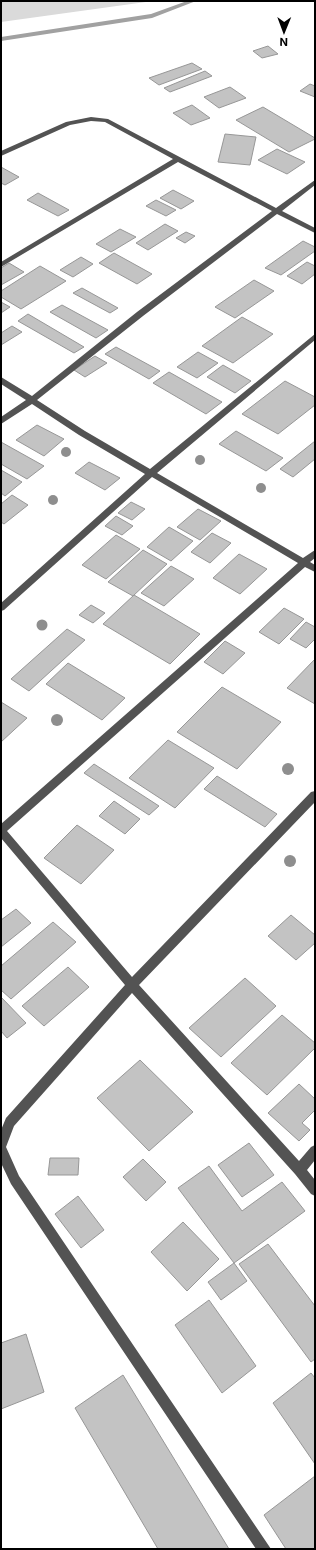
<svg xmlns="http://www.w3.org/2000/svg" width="316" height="1550" viewBox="0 0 316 1550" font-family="Inter,sans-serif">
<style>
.green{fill:#dadada}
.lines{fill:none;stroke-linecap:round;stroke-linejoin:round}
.stream{fill:#a1a1a1;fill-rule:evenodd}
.building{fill:#c3c3c3;stroke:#979797}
.minor{fill:#535353;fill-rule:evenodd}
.tree{fill:#8e8e8e}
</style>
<rect width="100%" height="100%" fill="#fff"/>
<path class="green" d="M 1,1 L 153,1 L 1,22 Z"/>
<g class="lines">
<path class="stream" d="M 187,1 L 196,1 L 152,18 L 1,41 L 1,37 L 151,14 Z"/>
</g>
<path class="building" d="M 268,46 L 278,54 L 262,58 L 253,51 Z
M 192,63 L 202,69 L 159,85 L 149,78 Z
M 205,71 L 212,76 L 170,92 L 164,88 Z
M 310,84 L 315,86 L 315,97 L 300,91 Z
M 230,87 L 246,98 L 219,108 L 204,97 Z
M 192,105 L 210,118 L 191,125 L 173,113 Z
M 263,107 L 315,138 L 315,139 L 289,152 L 236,120 Z
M 225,134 L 256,137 L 250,165 L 218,162 Z
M 277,149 L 305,162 L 287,174 L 258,160 Z
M 1,167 L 19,177 L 5,185 L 1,183 Z
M 173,190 L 194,201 L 181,209 L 160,198 Z
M 38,193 L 69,210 L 58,216 L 27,200 Z
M 156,200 L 176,210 L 166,216 L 146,206 Z
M 165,224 L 178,231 L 148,250 L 136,243 Z
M 120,229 L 136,237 L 111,252 L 96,244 Z
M 186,232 L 195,236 L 185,243 L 176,238 Z
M 303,241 L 315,247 L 315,251 L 281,275 L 265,268 Z
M 114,253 L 152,274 L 137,284 L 99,263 Z
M 81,257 L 93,264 L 73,277 L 60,270 Z
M 307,262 L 315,266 L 315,274 L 302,284 L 287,276 Z
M 9,263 L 24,272 L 1,285 L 1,268 Z
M 40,266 L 66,281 L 21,309 L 1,297 L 1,291 Z
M 254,280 L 274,291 L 235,318 L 215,307 Z
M 82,288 L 118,308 L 110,313 L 73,293 Z
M 1,302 L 10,307 L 1,313 Z
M 62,305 L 108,330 L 96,338 L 50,312 Z
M 28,314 L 84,347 L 74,353 L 18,321 Z
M 242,317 L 273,334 L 233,363 L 202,346 Z
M 12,326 L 22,332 L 1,345 L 1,333 Z
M 116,347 L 160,371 L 149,379 L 105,354 Z
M 198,352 L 218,363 L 197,378 L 177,367 Z
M 95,356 L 107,363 L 85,377 L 74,370 Z
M 223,365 L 251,381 L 235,393 L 207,377 Z
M 169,372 L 222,402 L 206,414 L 153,383 Z
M 285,381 L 315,397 L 315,405 L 278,434 L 242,414 Z
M 37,425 L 64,439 L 44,456 L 16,440 Z
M 236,431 L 283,458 L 266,471 L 219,444 Z
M 315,441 L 315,459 L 293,477 L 280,469 Z
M 1,442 L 44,466 L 27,479 L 1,464 Z
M 89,462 L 120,478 L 105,490 L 75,473 Z
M 1,470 L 22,482 L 5,496 L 1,493 Z
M 12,495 L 28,505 L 4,524 L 1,522 L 1,504 Z
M 131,502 L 145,509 L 132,520 L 118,513 Z
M 198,509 L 221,521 L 200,540 L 177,527 Z
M 116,516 L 133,526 L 122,535 L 105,526 Z
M 169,527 L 193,541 L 171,561 L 147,547 Z
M 212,533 L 231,543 L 210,563 L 191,552 Z
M 116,535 L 140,549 L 106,579 L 82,565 Z
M 143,550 L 167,564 L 133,596 L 108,582 Z
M 239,554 L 267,569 L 240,594 L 213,578 Z
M 171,566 L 194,579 L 164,606 L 141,593 Z
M 134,595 L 200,634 L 170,664 L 103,624 Z
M 91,605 L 105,613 L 93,623 L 79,615 Z
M 284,608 L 304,619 L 279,644 L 259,632 Z
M 306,622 L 315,627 L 315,639 L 306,648 L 290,639 Z
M 67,629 L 85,640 L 29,691 L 11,679 Z
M 225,641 L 245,653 L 223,674 L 204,662 Z
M 315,659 L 315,704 L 287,688 Z
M 68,663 L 125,698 L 102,720 L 46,684 Z
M 222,687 L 281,722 L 237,769 L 177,732 Z
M 1,702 L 27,718 L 1,742 Z
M 168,740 L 214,768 L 175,808 L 129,778 Z
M 94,764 L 159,806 L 149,815 L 84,773 Z
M 217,776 L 277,814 L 265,827 L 204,789 Z
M 114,801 L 140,819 L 125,834 L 99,816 Z
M 77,825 L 114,850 L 81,884 L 44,858 Z
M 16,909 L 31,923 L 1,947 L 1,920 Z
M 291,915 L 315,935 L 315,943 L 296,960 L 268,936 Z
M 53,922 L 76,942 L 11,999 L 1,990 L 1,966 Z
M 68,967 L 89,987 L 44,1026 L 22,1006 Z
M 245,978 L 276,1006 L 221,1057 L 189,1028 Z
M 1,997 L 26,1023 L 7,1038 L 1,1031 Z
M 282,1015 L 315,1043 L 315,1048 L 267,1095 L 231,1063 Z
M 140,1060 L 193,1112 L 149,1151 L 97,1098 Z
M 299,1084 L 315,1099 L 315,1110 L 302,1123 L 310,1130 L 299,1141 L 268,1113 Z
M 249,1143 L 274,1175 L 242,1197 L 218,1165 Z
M 50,1158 L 79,1158 L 78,1175 L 48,1175 Z
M 143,1159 L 166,1182 L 146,1201 L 123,1177 Z
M 209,1166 L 242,1211 L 282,1182 L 305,1211 L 234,1263 L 178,1188 Z
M 78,1196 L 104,1230 L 81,1248 L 55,1214 Z
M 183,1222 L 219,1259 L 187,1291 L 151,1252 Z
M 268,1244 L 315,1306 L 315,1359 L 311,1362 L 239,1264 Z
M 234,1263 L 247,1281 L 221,1300 L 208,1282 Z
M 209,1300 L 256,1366 L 222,1393 L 175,1325 Z
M 26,1334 L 44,1392 L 1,1409 L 1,1343 Z
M 311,1373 L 315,1378 L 315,1464 L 273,1403 Z
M 123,1375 L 229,1549 L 158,1549 L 75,1408 Z
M 315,1476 L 315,1549 L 286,1549 L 264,1515 Z"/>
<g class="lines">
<path class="minor" d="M 91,117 L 108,119 L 276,208 L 315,180 L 315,185 L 282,211 L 315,228 L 315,233 L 277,214 L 143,316 L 37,400 L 85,431 L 150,469 L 315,334 L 315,340 L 157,473 L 303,558 L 315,550 L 315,558 L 310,562 L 315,565 L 315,572 L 305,567 L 7,831 L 132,977 L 311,792 L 315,791 L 315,802 L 139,985 L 299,1161 L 311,1147 L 315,1145 L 315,1160 L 307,1170 L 315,1180 L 315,1196 L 311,1194 L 295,1174 L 132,993 L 14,1126 L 6,1147 L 19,1176 L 271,1549 L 256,1549 L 11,1184 L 1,1163 L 1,1130 L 6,1118 L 125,985 L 1,838 L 1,824 L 298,563 L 152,477 L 4,610 L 1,611 L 1,603 L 145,474 L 79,435 L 32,404 L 1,424 L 1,417 L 26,400 L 1,384 L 1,377 L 32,396 L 137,312 L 272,211 L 178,162 L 1,267 L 1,262 L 173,159 L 105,122 L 91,121 L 70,125 L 1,156 L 1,151 L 66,122 Z"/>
</g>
<g class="tree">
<circle cx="66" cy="452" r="5"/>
<circle cx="200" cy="460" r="5"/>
<circle cx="261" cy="488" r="5"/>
<circle cx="53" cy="500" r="5"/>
<circle cx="42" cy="625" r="5.5"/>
<circle cx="57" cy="720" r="6"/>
<circle cx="288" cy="769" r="6"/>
<circle cx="290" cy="861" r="6"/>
</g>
<rect width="316" height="1550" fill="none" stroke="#000000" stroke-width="4"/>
<g transform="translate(284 32) rotate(181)" stroke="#ffffff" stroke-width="3" paint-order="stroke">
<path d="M0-3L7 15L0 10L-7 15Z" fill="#000000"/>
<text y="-6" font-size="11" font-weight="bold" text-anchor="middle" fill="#000000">N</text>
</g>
</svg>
